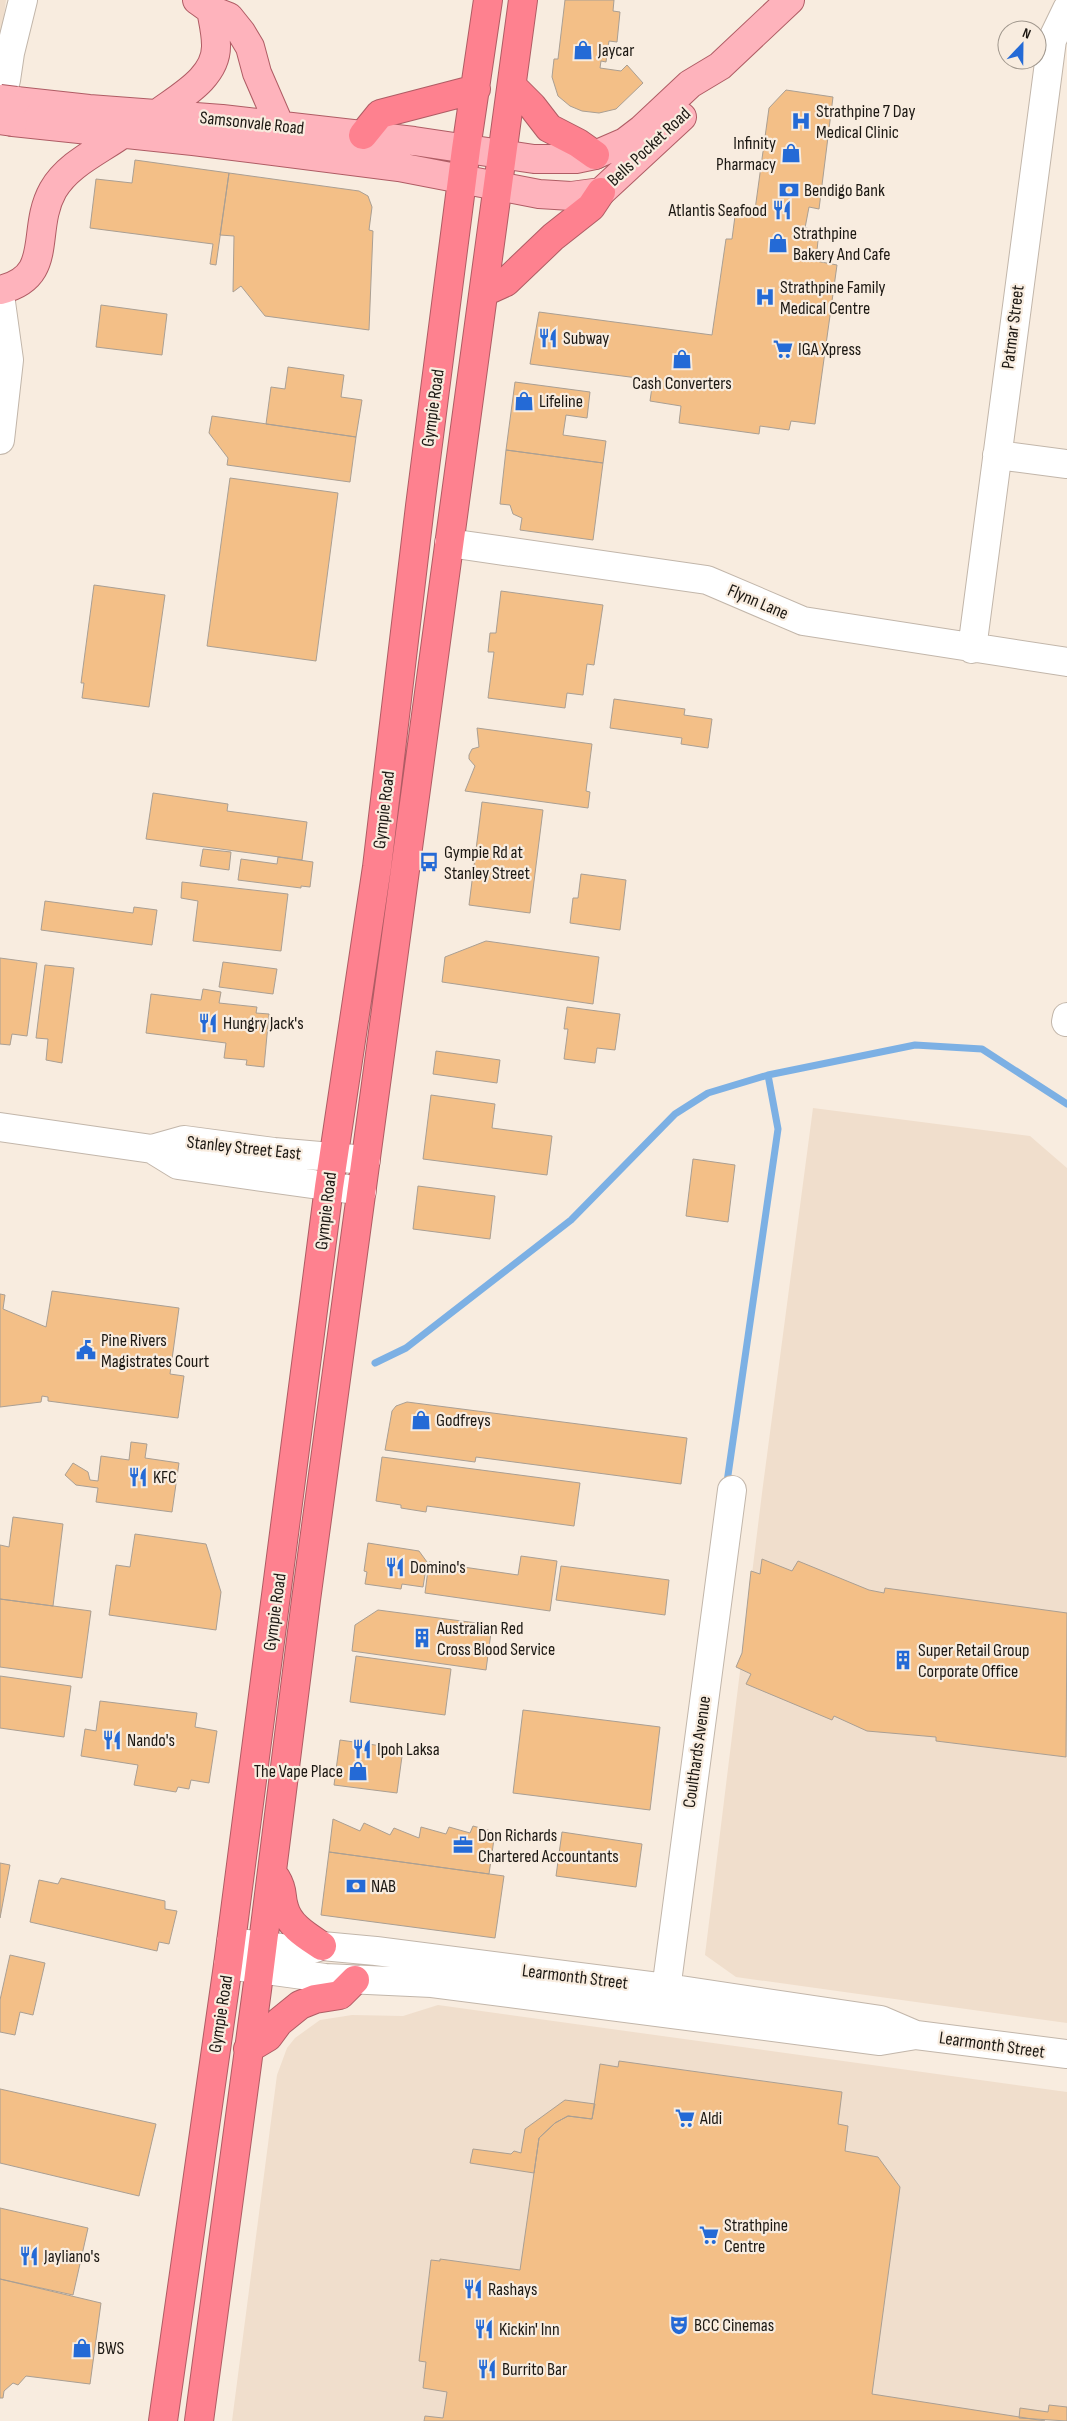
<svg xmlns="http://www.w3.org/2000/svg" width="1067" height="2421" viewBox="0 0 1067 2421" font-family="'Sofia Sans Condensed',sans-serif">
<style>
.built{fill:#f0decc}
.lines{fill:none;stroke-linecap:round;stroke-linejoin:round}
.stream{stroke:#7cb0e4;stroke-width:7}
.building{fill:#f3bf87;stroke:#aa9f93}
.minor-casing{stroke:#c2b6aa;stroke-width:30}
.major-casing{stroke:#af5c64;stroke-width:30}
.highway-casing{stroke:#af5c64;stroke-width:30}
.minor{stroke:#fff;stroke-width:28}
.major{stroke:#feb3bc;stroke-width:28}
.highway{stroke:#fe818f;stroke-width:28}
.major-bridge-casing{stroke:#af5c64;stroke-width:30;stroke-linecap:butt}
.major-bridge{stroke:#feb3bc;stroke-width:28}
.labels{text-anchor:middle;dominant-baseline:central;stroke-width:4.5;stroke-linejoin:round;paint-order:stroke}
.poi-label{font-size:18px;fill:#1c1813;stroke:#f8ecdf;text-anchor:start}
.street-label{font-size:18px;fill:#1c1813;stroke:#f8ecdf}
</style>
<rect width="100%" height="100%" fill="#f8ecdf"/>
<path class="built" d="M 0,0 L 6,0 L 0,47 Z
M 813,1108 L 1030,1136 L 1067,1168 L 1067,2023 L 736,1977 L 705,1955 L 762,1493 Z
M 438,2005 L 1067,2092 L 1067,2421 L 232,2421 L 277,2075 L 287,2048 L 295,2038 L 320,2020 L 352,2015 L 403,2016 Z"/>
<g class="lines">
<path class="stream" d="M 375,1363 L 406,1348 L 571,1220 L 675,1114 L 708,1093 L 768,1075 L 915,1045 L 982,1049 L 1067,1104
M 727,1482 L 778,1129 L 768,1075"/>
</g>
<path class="building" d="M 565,0 L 614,0 L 613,11 L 620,12 L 617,42 L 609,41 L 606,62 L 601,61 L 600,68 L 621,71 L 627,65 L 643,83 L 616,109 L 599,113 L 582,111 L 570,106 L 558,96 L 552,77 L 554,59 L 558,59 Z
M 786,90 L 833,97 L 819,209 L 809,207 L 805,228 L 819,230 L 816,261 L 837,265 L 815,424 L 791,421 L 789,430 L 760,426 L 759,434 L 679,423 L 681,406 L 650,401 L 653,380 L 530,364 L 539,312 L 712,335 L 726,239 L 732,239 L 735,216 L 754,217 L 769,108 Z
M 135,160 L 229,173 L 216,265 L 210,264 L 213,244 L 90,228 L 96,179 L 132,183 Z
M 229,173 L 359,191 L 368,196 L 372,207 L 369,230 L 373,231 L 369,330 L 265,316 L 241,286 L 233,292 L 234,236 L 220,235 Z
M 101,305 L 167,314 L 162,355 L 96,347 Z
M 288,367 L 344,375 L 341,397 L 362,400 L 356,437 L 266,424 L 271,387 L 285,389 Z
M 515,382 L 590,392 L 587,418 L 566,415 L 563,435 L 606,441 L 603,463 L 506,450 Z
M 212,416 L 356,437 L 350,482 L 227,465 L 228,458 L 209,433 Z
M 506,450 L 603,463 L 593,540 L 520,530 L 522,518 L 513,514 L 510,505 L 500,504 Z
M 230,478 L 338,493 L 316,661 L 207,646 Z
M 94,585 L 165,595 L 149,707 L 82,698 L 84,683 L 81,683 Z
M 501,591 L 603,605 L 594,665 L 587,664 L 583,695 L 567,693 L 565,708 L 488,698 L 494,652 L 488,652 L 490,633 L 496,633 Z
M 614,699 L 685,709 L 684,715 L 712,719 L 708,748 L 681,744 L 682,738 L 610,728 Z
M 477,728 L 592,744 L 586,791 L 590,792 L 588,808 L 465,791 L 475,766 L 469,759 L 469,755 L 472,749 L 479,747 Z
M 153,793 L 228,804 L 227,811 L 307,822 L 302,860 L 146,839 Z
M 482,802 L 543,810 L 530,913 L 469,905 Z
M 203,849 L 231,852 L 229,870 L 200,866 Z
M 278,857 L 313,862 L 310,887 L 301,886 L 301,888 L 238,880 L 241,859 L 277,864 Z
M 581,874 L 626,880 L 620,930 L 570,923 L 573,898 L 578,898 Z
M 182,882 L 288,894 L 281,951 L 193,941 L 198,901 L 181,898 Z
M 45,901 L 133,913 L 134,907 L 157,910 L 152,945 L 41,930 Z
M 486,941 L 599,957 L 593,1004 L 442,982 L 445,957 Z
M 0,958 L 37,963 L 27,1036 L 12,1034 L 10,1045 L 0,1044 Z
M 223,962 L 277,969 L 273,994 L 219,987 Z
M 45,965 L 74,968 L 62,1063 L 46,1060 L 48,1039 L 36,1038 Z
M 203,989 L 221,992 L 219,1003 L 257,1007 L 256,1013 L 269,1014 L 264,1067 L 246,1065 L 247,1060 L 224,1058 L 226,1043 L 146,1033 L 151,994 L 201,1000 Z
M 567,1007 L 620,1014 L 615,1050 L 597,1048 L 595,1063 L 564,1059 L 568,1029 L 564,1029 Z
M 436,1051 L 500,1060 L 497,1083 L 433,1074 Z
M 431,1095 L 495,1104 L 492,1128 L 552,1136 L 547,1175 L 423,1159 Z
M 693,1159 L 735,1165 L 728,1222 L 686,1216 Z
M 418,1186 L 495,1196 L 490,1239 L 413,1229 Z
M 52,1291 L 179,1308 L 170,1374 L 184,1376 L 178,1418 L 48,1401 L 48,1397 L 42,1396 L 41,1402 L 0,1407 L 0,1294 L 5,1295 L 3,1309 L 46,1327 Z
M 407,1402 L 687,1438 L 681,1484 L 476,1457 L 475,1462 L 385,1450 L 392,1411 L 396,1406 Z
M 131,1442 L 147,1444 L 145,1458 L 179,1463 L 172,1512 L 96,1502 L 98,1488 L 76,1485 L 65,1475 L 73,1463 L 88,1472 L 90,1480 L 98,1481 L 101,1456 L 129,1460 Z
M 382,1457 L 580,1483 L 574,1526 L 427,1506 L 426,1512 L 401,1508 L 401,1505 L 376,1501 Z
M 13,1517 L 63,1524 L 53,1606 L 0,1599 L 0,1545 L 9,1547 Z
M 135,1534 L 206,1544 L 221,1592 L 216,1630 L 109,1615 L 116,1565 L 130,1567 Z
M 368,1543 L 419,1551 L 427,1562 L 423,1587 L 402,1584 L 401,1589 L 365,1584 L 367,1572 L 364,1571 Z
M 521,1556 L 557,1561 L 550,1611 L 425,1593 L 429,1562 L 518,1575 Z
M 762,1559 L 792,1571 L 798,1561 L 869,1590 L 884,1593 L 885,1588 L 1067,1613 L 1066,1757 L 936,1741 L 936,1737 L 867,1731 L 834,1716 L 832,1720 L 746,1684 L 751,1674 L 736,1667 L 742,1653 L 751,1571 L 760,1574 Z
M 561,1566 L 669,1580 L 665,1615 L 556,1600 Z
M 0,1599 L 91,1611 L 82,1678 L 0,1667 Z
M 378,1610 L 492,1625 L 486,1670 L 352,1651 L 355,1625 Z
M 356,1656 L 451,1669 L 445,1715 L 350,1702 Z
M 0,1676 L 71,1686 L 64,1737 L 0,1728 Z
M 100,1701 L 197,1713 L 195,1727 L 217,1731 L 209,1783 L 191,1780 L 189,1789 L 178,1787 L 176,1792 L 134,1785 L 138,1765 L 81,1756 L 85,1729 L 96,1731 Z
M 523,1710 L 660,1727 L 650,1810 L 513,1793 Z
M 340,1740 L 403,1749 L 397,1793 L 334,1785 Z
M 333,1819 L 360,1831 L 364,1823 L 390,1835 L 394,1828 L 419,1838 L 421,1827 L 446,1834 L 449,1827 L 470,1833 L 473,1826 L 495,1832 L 489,1874 L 329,1852 Z
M 562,1832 L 642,1844 L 636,1887 L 556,1876 Z
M 329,1852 L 504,1876 L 495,1938 L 321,1915 Z
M 0,1863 L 10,1865 L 0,1918 Z
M 61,1878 L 165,1901 L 165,1909 L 177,1911 L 169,1944 L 159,1942 L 157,1951 L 30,1922 L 39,1880 L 58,1884 Z
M 10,1955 L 45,1963 L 33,2015 L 20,2012 L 15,2035 L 0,2032 L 0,2000 Z
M 619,2061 L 842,2092 L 838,2124 L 848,2126 L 845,2151 L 878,2157 L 900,2187 L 872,2394 L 1045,2421 L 424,2421 L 425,2416 L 443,2418 L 447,2392 L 423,2388 L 426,2362 L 419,2361 L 431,2260 L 440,2261 L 440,2259 L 520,2270 L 539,2138 L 555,2123 L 568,2116 L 592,2119 L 600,2064 L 618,2067 Z
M 0,2089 L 156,2124 L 139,2196 L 0,2163 Z
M 565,2100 L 595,2104 L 592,2119 L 568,2116 L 555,2123 L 539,2138 L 534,2173 L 470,2163 L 473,2149 L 511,2154 L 514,2151 L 521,2153 L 525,2129 Z
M 0,2208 L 88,2228 L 73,2295 L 0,2279 Z
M 0,2279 L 101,2303 L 90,2384 L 26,2376 L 18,2385 L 13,2383 L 4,2391 L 3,2398 L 0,2398 Z
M 1049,2405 L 1067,2407 L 1067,2421 L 1019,2418 L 1020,2408 L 1048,2412 Z"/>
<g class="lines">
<defs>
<path id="minor" d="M 6,80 L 10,53 L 23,0
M 0,295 L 9,360 L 0,440
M 997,455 L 1067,464
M 449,543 L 707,580 L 803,621 L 1067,662
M 972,649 L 1052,40 L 1067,9
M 1066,1022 L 1067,1017
M 0,1127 L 152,1149 L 178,1165 L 362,1191
M 152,1149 L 184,1140 L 274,1152 L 366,1160
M 231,1942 L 306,1951 L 322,1946 L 376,1951 L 666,1988 L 881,2020 L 916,2035 L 1067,2054
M 228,1965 L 325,1978 L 432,1983 L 880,2041 L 916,2035
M 664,2005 L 732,1490"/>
<path id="major" d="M 197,0 L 211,10 L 229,17 L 241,32 L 250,47 L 257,73 L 280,126
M 16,101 L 89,109 L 222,119 L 414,141 L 534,159 L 576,159 L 595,155 L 625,142 L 642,129 L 690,84 L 720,66 L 790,0
M 158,113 C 181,96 217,77 216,45 C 216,33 213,21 211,10
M 13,122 L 193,141 L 399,167 L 539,194 L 571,196 L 601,192 L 682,117
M 0,290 C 56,277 30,231 53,190 C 68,164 99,151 124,133"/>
<path id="highway" d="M 512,86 L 532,106 L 549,128 L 578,143 L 595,155
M 363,135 L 380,114 L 476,89
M 484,292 L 506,282 L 553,237 L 591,207 L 601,192
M 276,1878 C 284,1891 280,1894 284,1907 C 289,1926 307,1936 322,1946
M 248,2049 L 268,2037 L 279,2022 L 300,2005 L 315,1999 L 340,1995 L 355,1980
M 163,2421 L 228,1965 L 329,1187 L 377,867 L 420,506 L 466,149 L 488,0
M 199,2421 L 257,1990 L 306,1600 L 523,0"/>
</defs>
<use href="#minor" class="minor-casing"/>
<use href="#major" class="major-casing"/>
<use href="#highway" class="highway-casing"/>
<use href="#minor" class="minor"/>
<use href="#major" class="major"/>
<use href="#highway" class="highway"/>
<defs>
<path id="major-bridge" d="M 0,99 L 16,101
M 0,120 L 13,122"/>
</defs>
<use href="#major-bridge" class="major-bridge-casing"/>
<use href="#major-bridge" class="major-bridge"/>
</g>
<defs>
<symbol id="shop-bare" viewBox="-9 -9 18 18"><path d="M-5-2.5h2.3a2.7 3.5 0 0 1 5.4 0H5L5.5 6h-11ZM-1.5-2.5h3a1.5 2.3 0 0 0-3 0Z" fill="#246ad6" stroke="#f8ecdf" stroke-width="2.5" paint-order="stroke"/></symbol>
<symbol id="hospital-bare" viewBox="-9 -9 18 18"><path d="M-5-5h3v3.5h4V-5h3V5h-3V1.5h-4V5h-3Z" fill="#246ad6" stroke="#f8ecdf" stroke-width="2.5" paint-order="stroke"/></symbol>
<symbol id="bank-bare" viewBox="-9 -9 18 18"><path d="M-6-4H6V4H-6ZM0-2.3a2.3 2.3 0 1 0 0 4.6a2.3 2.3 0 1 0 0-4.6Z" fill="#246ad6" stroke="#f8ecdf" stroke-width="2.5" paint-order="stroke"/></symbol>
<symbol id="restaurant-bare" viewBox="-9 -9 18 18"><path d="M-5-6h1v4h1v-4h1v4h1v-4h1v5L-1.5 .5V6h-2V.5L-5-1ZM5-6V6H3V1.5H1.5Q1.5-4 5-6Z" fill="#246ad6" stroke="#f8ecdf" stroke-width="2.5" paint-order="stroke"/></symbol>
<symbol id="supermarket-bare" viewBox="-9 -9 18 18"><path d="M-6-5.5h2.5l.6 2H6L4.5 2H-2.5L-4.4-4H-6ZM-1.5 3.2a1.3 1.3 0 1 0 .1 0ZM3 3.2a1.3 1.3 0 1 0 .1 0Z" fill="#246ad6" stroke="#f8ecdf" stroke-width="2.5" paint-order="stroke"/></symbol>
<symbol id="bus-bare" viewBox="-9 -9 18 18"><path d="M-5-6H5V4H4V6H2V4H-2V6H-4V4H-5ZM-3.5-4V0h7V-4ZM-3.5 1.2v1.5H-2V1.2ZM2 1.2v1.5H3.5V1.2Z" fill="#246ad6" stroke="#f8ecdf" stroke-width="2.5" paint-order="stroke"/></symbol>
<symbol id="civic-bare" viewBox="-9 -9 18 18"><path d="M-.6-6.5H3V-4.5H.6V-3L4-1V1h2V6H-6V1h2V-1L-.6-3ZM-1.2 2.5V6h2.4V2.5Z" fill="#246ad6" stroke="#f8ecdf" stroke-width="2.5" paint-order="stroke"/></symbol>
<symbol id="building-bare" viewBox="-9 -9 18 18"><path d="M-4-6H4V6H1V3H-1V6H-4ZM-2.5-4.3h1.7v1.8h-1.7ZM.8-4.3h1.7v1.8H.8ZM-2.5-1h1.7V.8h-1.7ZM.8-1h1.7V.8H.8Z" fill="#246ad6" stroke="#f8ecdf" stroke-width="2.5" paint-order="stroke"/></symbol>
<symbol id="office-bare" viewBox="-9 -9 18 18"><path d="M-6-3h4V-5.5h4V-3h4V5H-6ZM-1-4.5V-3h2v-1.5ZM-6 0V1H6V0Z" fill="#246ad6" stroke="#f8ecdf" stroke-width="2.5" paint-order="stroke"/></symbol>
<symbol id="theatre-bare" viewBox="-9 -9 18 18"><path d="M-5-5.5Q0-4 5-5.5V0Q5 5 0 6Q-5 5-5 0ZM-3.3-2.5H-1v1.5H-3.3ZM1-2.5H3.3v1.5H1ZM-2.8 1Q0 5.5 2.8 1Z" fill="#246ad6" stroke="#f8ecdf" stroke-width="2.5" paint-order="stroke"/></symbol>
</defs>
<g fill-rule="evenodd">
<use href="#shop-bare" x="569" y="36" width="28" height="28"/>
<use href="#hospital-bare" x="787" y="107" width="28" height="28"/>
<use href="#shop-bare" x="777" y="139" width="28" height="28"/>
<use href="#bank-bare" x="775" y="176" width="28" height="28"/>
<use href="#restaurant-bare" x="768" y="196" width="28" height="28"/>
<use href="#shop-bare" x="764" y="229" width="28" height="28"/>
<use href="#hospital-bare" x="751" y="283" width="28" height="28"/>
<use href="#restaurant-bare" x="534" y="324" width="28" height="28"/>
<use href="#supermarket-bare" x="769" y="335" width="28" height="28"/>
<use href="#shop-bare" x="668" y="345" width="28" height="28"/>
<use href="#shop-bare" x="510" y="387" width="28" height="28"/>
<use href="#bus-bare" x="415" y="848" width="28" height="28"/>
<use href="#restaurant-bare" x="194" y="1009" width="28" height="28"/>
<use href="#civic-bare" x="72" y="1336" width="28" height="28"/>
<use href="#shop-bare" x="407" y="1406" width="28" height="28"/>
<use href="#restaurant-bare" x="124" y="1463" width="28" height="28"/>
<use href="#restaurant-bare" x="381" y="1553" width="28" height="28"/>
<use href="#building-bare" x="408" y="1624" width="28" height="28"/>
<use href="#building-bare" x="889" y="1646" width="28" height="28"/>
<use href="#restaurant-bare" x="98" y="1726" width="28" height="28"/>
<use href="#restaurant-bare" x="348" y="1735" width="28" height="28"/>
<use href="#shop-bare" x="344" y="1757" width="28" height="28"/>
<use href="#office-bare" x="449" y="1831" width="28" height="28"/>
<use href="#bank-bare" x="342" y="1872" width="28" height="28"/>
<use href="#supermarket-bare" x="671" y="2104" width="28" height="28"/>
<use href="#supermarket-bare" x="695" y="2221" width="28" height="28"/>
<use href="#restaurant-bare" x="15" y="2242" width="28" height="28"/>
<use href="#restaurant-bare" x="459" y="2275" width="28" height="28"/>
<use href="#theatre-bare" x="665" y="2311" width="28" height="28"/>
<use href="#restaurant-bare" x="470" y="2315" width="28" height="28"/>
<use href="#shop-bare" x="68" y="2334" width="28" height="28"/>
<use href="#restaurant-bare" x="473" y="2355" width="28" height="28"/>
</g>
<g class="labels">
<g class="poi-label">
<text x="598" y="50">Jaycar</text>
<text x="816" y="111">Strathpine 7 Day<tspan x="816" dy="21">Medical Clinic</tspan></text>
<text x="776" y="143" text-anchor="end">Infinity<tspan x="776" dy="21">Pharmacy</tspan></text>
<text x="804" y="190">Bendigo Bank</text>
<text x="767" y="210" text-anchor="end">Atlantis Seafood</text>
<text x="793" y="233">Strathpine<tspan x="793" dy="21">Bakery And Cafe</tspan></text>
<text x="780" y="287">Strathpine Family<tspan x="780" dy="21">Medical Centre</tspan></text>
<text x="563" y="338">Subway</text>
<text x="798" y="349">IGA Xpress</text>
<text x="682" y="383" text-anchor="middle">Cash Converters</text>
<text x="539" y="401">Lifeline</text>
<text x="444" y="852">Gympie Rd at<tspan x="444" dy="21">Stanley Street</tspan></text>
<text x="223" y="1023">Hungry Jack's</text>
<text x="101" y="1340">Pine Rivers<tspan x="101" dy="21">Magistrates Court</tspan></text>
<text x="436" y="1420">Godfreys</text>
<text x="153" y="1477">KFC</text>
<text x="410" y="1567">Domino's</text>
<text x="437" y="1628">Australian Red<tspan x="437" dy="21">Cross Blood Service</tspan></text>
<text x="918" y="1650">Super Retail Group<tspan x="918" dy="21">Corporate Office</tspan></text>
<text x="127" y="1740">Nando's</text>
<text x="377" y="1749">Ipoh Laksa</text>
<text x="343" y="1771" text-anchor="end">The Vape Place</text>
<text x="478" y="1835">Don Richards<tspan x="478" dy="21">Chartered Accountants</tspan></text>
<text x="371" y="1886">NAB</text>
<text x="700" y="2118">Aldi</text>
<text x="724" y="2225">Strathpine<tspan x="724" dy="21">Centre</tspan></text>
<text x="44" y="2256">Jayliano's</text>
<text x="488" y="2289">Rashays</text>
<text x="694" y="2325">BCC Cinemas</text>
<text x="499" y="2329">Kickin' Inn</text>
<text x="97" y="2348">BWS</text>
<text x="502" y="2369">Burrito Bar</text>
</g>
<g class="street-label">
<text transform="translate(252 123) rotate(6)">Samsonvale Road</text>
<text transform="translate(649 147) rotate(-43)">Bells Pocket Road</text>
<text transform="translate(1013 327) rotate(-83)">Patmar Street</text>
<text transform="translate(433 408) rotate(-82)">Gympie Road</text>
<text transform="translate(758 602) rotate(23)">Flynn Lane</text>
<text transform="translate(384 810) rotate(-83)">Gympie Road</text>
<text transform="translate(244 1148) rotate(6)">Stanley Street East</text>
<text transform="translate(326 1211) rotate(-83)">Gympie Road</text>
<text transform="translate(275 1612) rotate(-82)">Gympie Road</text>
<text transform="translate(697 1752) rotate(-82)">Coulthards Avenue</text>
<text transform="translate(575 1977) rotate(7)">Learmonth Street</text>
<text transform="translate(221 2014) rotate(-81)">Gympie Road</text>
<text transform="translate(992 2045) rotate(8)">Learmonth Street</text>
</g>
</g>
<g transform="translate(1022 45) rotate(22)"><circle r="24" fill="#f8ecdf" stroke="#a0978d"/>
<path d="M0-4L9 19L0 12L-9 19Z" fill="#246ad6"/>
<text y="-8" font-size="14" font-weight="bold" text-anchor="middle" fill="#1c1813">N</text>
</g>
</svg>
